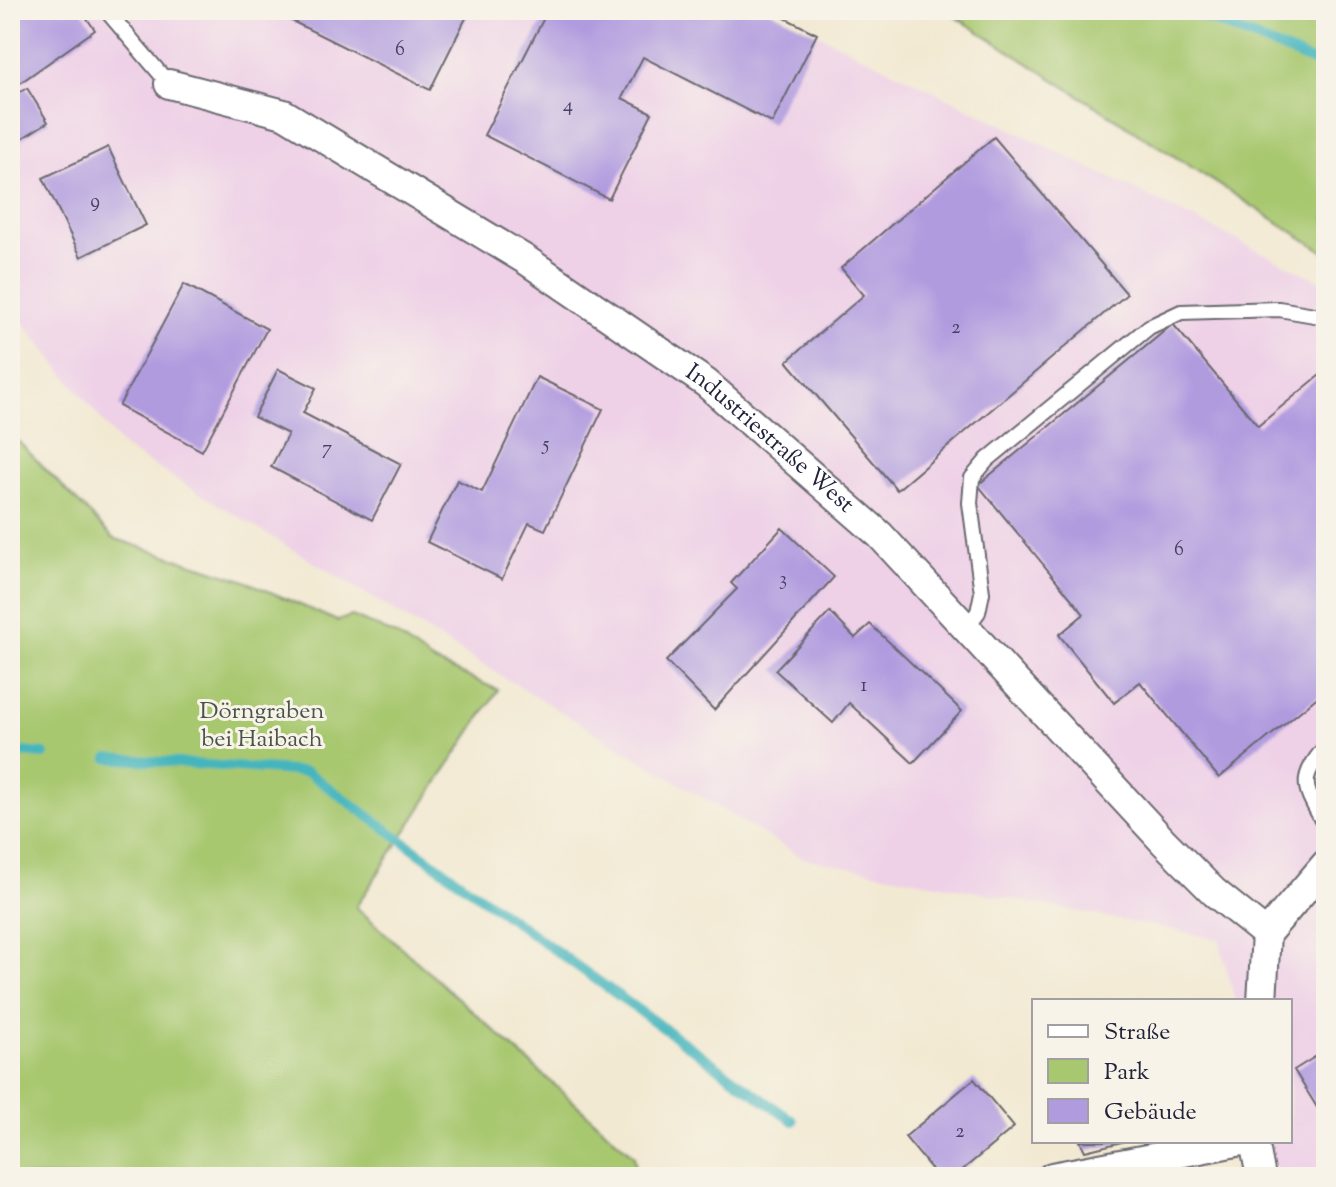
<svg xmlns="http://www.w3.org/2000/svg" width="1336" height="1187" viewBox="0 0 1336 1187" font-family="'Sorts Mill Goudy',serif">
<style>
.built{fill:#eed0e7}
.green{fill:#a8c870;stroke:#657556;stroke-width:2}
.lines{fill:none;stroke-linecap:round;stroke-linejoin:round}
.stream{stroke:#45b5bd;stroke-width:10}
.building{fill:#b09bdf}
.service-casing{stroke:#6b6870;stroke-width:18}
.minor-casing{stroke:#6b6870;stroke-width:32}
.service{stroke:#fff;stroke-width:14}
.minor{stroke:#fff;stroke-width:28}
.labels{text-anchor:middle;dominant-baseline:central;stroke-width:6;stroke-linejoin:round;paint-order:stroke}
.number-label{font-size:20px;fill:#464064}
.street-label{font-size:24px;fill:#22223b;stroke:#f7f3e8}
.park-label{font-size:24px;fill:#4a544b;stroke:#f7f3e8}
</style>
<rect width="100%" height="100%" fill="#f7f3e8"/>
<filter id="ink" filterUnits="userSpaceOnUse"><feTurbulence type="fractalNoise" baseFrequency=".0125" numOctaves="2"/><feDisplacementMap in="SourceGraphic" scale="16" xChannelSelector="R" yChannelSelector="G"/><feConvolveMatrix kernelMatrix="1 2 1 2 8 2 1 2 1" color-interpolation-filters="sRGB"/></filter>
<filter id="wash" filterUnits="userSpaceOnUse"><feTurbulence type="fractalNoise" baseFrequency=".006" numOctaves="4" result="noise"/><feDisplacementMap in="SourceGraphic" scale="32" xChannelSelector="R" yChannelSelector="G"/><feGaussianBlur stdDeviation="1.8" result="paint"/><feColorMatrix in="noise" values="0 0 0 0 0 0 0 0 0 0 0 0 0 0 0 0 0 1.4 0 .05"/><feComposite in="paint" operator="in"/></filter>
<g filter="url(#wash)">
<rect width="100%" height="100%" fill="#f2e9d2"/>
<path class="built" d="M 10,10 L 769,10 L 1326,284 L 1326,1177 L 1277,1177 L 1268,1141 L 1290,1141 L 1290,1001 L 1235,1001 L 1219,939 L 803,858 L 123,447 L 10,306 Z"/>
<path class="green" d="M 945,10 L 1326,10 L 1326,253 Z
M 10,433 L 113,538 L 243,580 L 337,621 L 352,616 L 396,635 L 432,661 L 498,690 L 356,907 L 634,1156 L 637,1177 L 10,1177 Z"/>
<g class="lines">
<path class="stream" d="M 1186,10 L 1326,67
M 10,751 L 44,754
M 108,758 L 307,772 L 793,1121"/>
</g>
<g id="blocks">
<path class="building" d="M 10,10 L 81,10 L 95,30 L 10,90 Z
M 270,10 L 470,10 L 430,90 Z
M 548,10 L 769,10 L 817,34 L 772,123 L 643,57 L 622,98 L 652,113 L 609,199 L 484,135 Z
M 27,88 L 48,122 L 10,146 L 10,98 Z
M 994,137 L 1127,294 L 897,490 L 787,361 L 864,295 L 841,268 Z
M 108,147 L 146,225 L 81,257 L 43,178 Z
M 184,284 L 267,329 L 202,451 L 119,406 Z
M 1173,324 L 1258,426 L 1326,370 L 1326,690 L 1219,778 L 1140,682 L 1114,703 L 1059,635 L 1084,614 L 978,485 Z
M 278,369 L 316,388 L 303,413 L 401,464 L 372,520 L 271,467 L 288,434 L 254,417 Z
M 537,377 L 603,409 L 545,530 L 529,523 L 502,579 L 427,542 L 457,480 L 482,492 Z
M 782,528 L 834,577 L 714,710 L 666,661 L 737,589 L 731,583 Z
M 830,612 L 855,638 L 870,624 L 962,711 L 913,763 L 849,703 L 833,723 L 775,670 Z
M 1326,1050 L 1326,1122 L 1294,1070 Z
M 974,1079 L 1014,1127 L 954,1177 L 938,1177 L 905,1137 Z
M 1080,1141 L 1121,1141 L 1122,1142 L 1085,1151 Z"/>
</g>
</g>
<g filter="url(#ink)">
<use href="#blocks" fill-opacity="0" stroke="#6b6870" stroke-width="2"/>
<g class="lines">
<defs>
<path id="service" d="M 106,10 L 169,84
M 966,628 L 978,612 L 982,593 L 970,503 L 972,478 L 987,460 L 1149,327 L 1181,312 L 1279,309 L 1326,317
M 1326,746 C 1295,783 1306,788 1326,828"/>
<g id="minor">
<path id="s1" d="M 169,84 L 284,114 L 526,260 L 706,383 L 880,535 L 1164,842 L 1214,892 L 1266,934"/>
<path d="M 1262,1001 L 1266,934 L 1326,864"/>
<path d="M 1254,1141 L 1261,1177"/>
<path d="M 1052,1177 L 1242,1141"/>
</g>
</defs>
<use href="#service" class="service-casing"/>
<use href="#minor" class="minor-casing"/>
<use href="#service" class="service"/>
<use href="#minor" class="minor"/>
</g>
</g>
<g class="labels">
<g class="number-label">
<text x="400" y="50">6</text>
<text x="568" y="106">4</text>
<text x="95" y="202">9</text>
<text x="956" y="328">2</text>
<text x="546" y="445">5</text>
<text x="327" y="449">7</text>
<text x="1179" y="550">6</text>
<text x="783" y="580">3</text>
<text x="864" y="686">1</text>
<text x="960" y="1132">2</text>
</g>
<g class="street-label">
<text stroke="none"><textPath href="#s1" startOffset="704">Industriestraße West</textPath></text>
</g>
<g class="park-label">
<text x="262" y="712">Dörngraben<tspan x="262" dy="28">bei Haibach</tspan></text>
</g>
</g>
<rect width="1336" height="1187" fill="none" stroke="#f7f3e8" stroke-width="40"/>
<rect x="1032" y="999" width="260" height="144" fill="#f7f3e8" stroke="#a29fa3" stroke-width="2"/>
<rect x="1048" y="1025" width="40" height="12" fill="#ffffff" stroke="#a29fa3" stroke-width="2"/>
<text x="1104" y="1039" font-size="24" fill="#22223b">Straße</text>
<rect x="1048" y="1059" width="40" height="24" fill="#a8c870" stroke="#a29fa3" stroke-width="2"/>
<text x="1104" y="1079" font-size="24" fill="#22223b">Park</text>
<rect x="1048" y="1099" width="40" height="24" fill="#b09bdf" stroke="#a29fa3" stroke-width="2"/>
<text x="1104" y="1119" font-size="24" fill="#22223b">Gebäude</text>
</svg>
